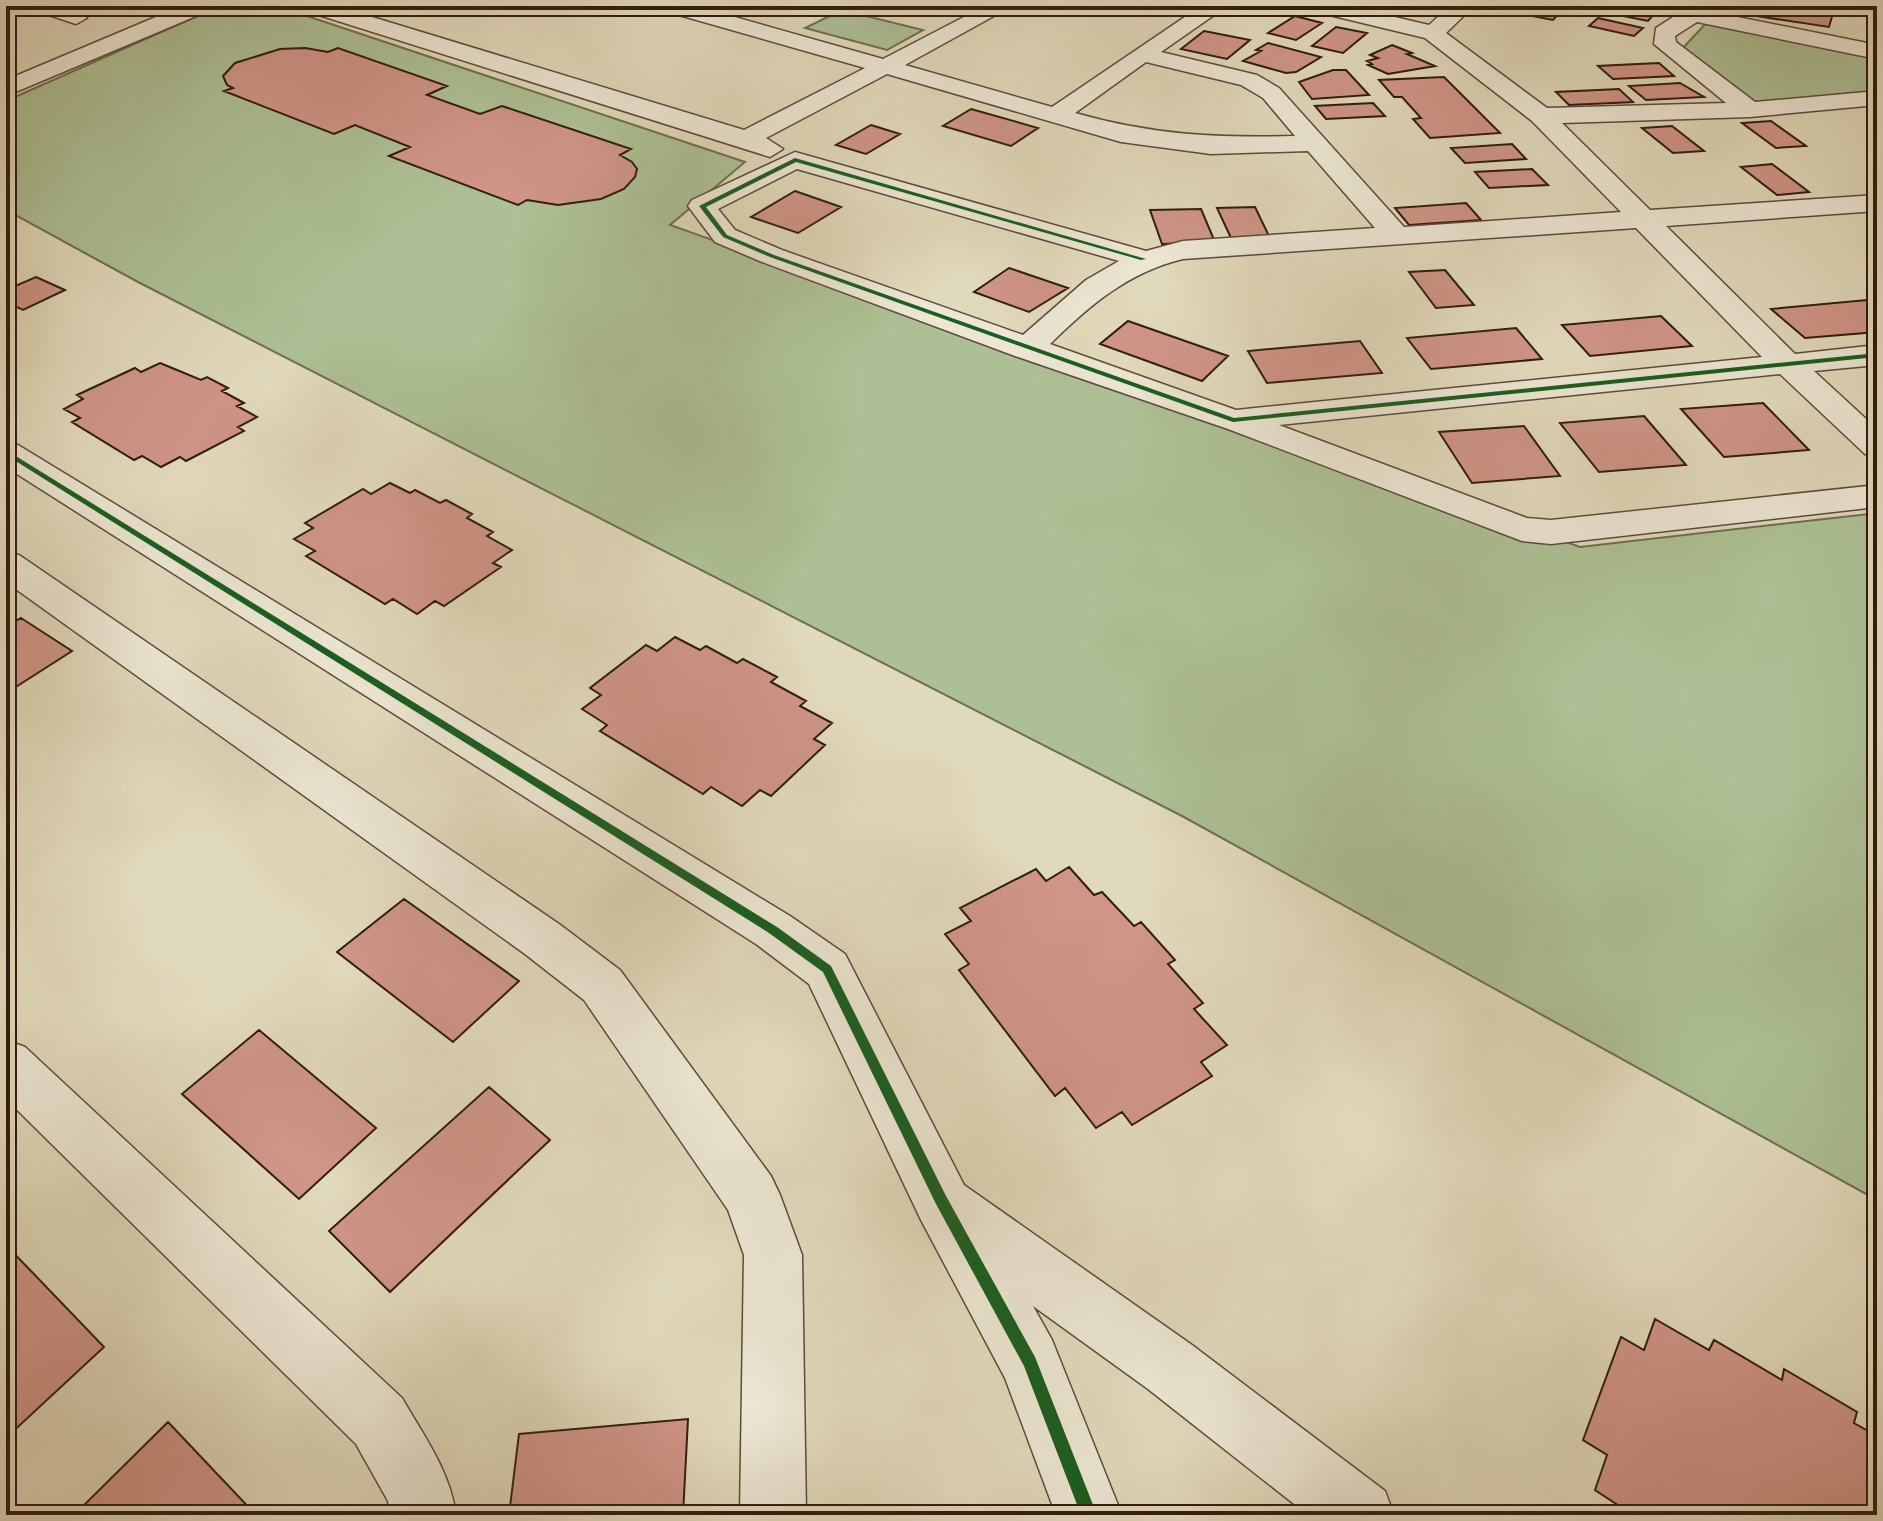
<svg xmlns="http://www.w3.org/2000/svg" width="1883" height="1521" viewBox="0 0 1883 1521" font-family="'IM FELL Double Pica',serif">
<style>
.green{fill:#adc095;stroke:#6f6e52;stroke-width:2}
.building{fill:#cf9587;stroke:#311c10;stroke-width:2}
.lines{fill:none;stroke-linecap:round;stroke-linejoin:round}
.minor-casing{stroke:#5d4b3b;stroke-width:3}
.minor{fill:#ece6d3;fill-rule:evenodd}
.cycleway-casing{stroke:#ece6d3;stroke-width:5}
.cycleway{fill:#1b5e20;fill-rule:evenodd}
</style>
<rect width="100%" height="100%" fill="#e1d9bb"/>
<filter id="stains"><feTurbulence type="fractalNoise" baseFrequency=".0025" numOctaves="4"/><feColorMatrix values="0 0 0 0 .2 0 0 0 0 .09 0 0 0 0 .02 0 0 0 .5 -.17"/></filter>
<radialGradient id="worn" r=".72"><stop offset=".6" stop-color="#630" stop-opacity="0"/><stop offset="1" stop-color="#630" stop-opacity=".3"/></radialGradient>
<path class="green" d="M 220,6 L 277,6 L 745,162 L 670,225 L 1580,547 L 1877,513 L 1877,1200 L 1182,816 L 138,282 L 6,210 L 6,101 Z
M 842,10 L 923,30 L 887,50 L 805,28 Z
M 1708,21 L 1877,57 L 1877,91 L 1749,103 L 1682,49 Z"/>
<path class="building" d="M 391,6 L 447,6 L 422,15 Z
M 1499,6 L 1542,6 L 1562,10 L 1553,20 L 1496,9 Z
M 1603,6 L 1627,6 L 1656,12 L 1648,21 L 1598,11 Z
M 1760,6 L 1835,6 L 1829,27 L 1756,16 Z
M 1295,16 L 1322,23 L 1296,40 L 1268,33 Z
M 1598,18 L 1643,28 L 1634,36 L 1589,26 Z
M 1336,27 L 1367,33 L 1343,53 L 1312,46 Z
M 1204,31 L 1250,40 L 1227,59 L 1181,49 Z
M 1268,43 L 1321,57 L 1296,72 L 1286,73 L 1243,61 L 1261,51 L 1256,50 Z
M 1392,45 L 1412,53 L 1407,54 L 1435,66 L 1388,74 L 1368,65 L 1372,64 L 1367,61 L 1378,58 L 1370,55 Z
M 305,48 L 328,52 L 338,48 L 447,86 L 427,95 L 480,114 L 502,106 L 631,149 L 620,155 L 632,162 L 637,169 L 635,177 L 624,189 L 601,199 L 558,205 L 527,200 L 518,205 L 389,156 L 410,147 L 355,125 L 334,134 L 224,91 L 233,88 L 227,85 L 223,76 L 235,63 L 280,49 Z
M 1659,63 L 1674,76 L 1613,79 L 1598,66 Z
M 1333,70 L 1346,70 L 1369,95 L 1312,99 L 1299,82 Z
M 1444,77 L 1500,133 L 1430,138 L 1413,119 L 1421,118 L 1402,97 L 1394,97 L 1379,80 Z
M 1680,83 L 1704,97 L 1646,100 L 1629,86 Z
M 1619,89 L 1633,102 L 1569,105 L 1556,92 Z
M 1373,103 L 1385,116 L 1326,119 L 1315,106 Z
M 971,109 L 1038,128 L 1011,146 L 943,126 Z
M 1771,121 L 1806,146 L 1776,148 L 1742,123 Z
M 871,125 L 900,134 L 866,154 L 836,145 Z
M 1672,126 L 1704,151 L 1673,153 L 1642,128 Z
M 1512,144 L 1526,159 L 1465,163 L 1451,148 Z
M 1772,164 L 1809,192 L 1777,195 L 1741,167 Z
M 1532,169 L 1548,185 L 1489,188 L 1475,172 Z
M 795,191 L 841,207 L 798,233 L 751,217 Z
M 1466,203 L 1481,220 L 1409,225 L 1395,208 Z
M 1255,207 L 1269,236 L 1231,238 L 1217,208 Z
M 1201,209 L 1215,242 L 1162,244 L 1150,210 Z
M 1009,268 L 1068,288 L 1029,312 L 974,292 Z
M 1445,270 L 1474,305 L 1436,308 L 1409,272 Z
M 36,277 L 65,290 L 23,310 L 6,302 L 6,290 Z
M 1867,300 L 1877,308 L 1877,332 L 1805,338 L 1771,309 Z
M 1661,316 L 1692,346 L 1590,356 L 1562,325 Z
M 1128,321 L 1228,356 L 1202,381 L 1100,344 Z
M 1516,328 L 1542,359 L 1431,369 L 1407,338 Z
M 1360,341 L 1382,373 L 1267,383 L 1248,351 Z
M 160,363 L 201,380 L 207,377 L 228,388 L 222,391 L 244,403 L 237,406 L 257,417 L 238,427 L 244,431 L 186,461 L 180,457 L 161,467 L 142,456 L 134,460 L 72,422 L 80,418 L 64,409 L 83,399 L 77,395 L 135,368 L 141,372 Z
M 1763,403 L 1809,450 L 1724,457 L 1681,409 Z
M 1644,416 L 1686,465 L 1599,472 L 1560,423 Z
M 1524,426 L 1560,476 L 1472,483 L 1439,432 Z
M 390,483 L 410,493 L 415,490 L 440,503 L 446,500 L 472,514 L 467,518 L 493,532 L 487,536 L 512,550 L 493,563 L 501,567 L 444,606 L 435,601 L 417,614 L 393,599 L 385,604 L 306,556 L 315,551 L 294,539 L 313,528 L 305,523 L 363,489 L 371,494 Z
M 21,618 L 72,651 L 8,692 L 6,627 Z
M 675,637 L 700,650 L 706,646 L 737,663 L 743,659 L 777,677 L 771,682 L 806,701 L 800,706 L 832,723 L 814,739 L 825,745 L 771,796 L 760,790 L 742,806 L 711,787 L 703,794 L 600,731 L 607,725 L 582,709 L 601,695 L 590,688 L 646,645 L 657,651 Z
M 1069,867 L 1094,895 L 1102,892 L 1134,926 L 1141,922 L 1175,960 L 1168,964 L 1203,1003 L 1194,1009 L 1227,1045 L 1201,1062 L 1212,1076 L 1132,1125 L 1122,1112 L 1096,1128 L 1065,1088 L 1055,1096 L 959,970 L 969,964 L 945,934 L 971,921 L 960,908 L 1036,869 L 1046,881 Z
M 404,899 L 519,981 L 453,1042 L 337,952 Z
M 259,1030 L 376,1128 L 299,1199 L 182,1094 Z
M 489,1087 L 550,1140 L 390,1292 L 329,1231 Z
M 6,1245 L 104,1347 L 6,1438 Z
M 1655,1319 L 1709,1350 L 1714,1340 L 1782,1380 L 1784,1369 L 1857,1412 L 1854,1423 L 1877,1436 L 1877,1515 L 1633,1515 L 1595,1490 L 1607,1455 L 1583,1440 L 1621,1337 L 1644,1350 Z
M 688,1419 L 683,1515 L 509,1515 L 519,1434 Z
M 168,1422 L 256,1515 L 74,1515 Z"/>
<g class="lines">
<defs>
<path id="minor" d="M 34,6 L 64,6 L 87,18 L 76,24 L 37,11 Z
M 182,6 L 211,6 L 208,11 L 6,96 L 6,80 Z
M 303,6 L 336,6 L 744,130 L 865,68 L 665,11 L 662,6 L 696,6 L 883,59 L 985,6 L 1012,6 L 905,65 L 1052,107 L 1201,6 L 1227,6 L 1161,52 L 1257,75 L 1279,88 L 1404,227 L 1621,212 L 1532,121 L 1425,38 L 1313,11 L 1310,6 L 1348,6 L 1429,25 L 1450,6 L 1474,6 L 1446,33 L 1547,108 L 1726,103 L 1654,44 L 1656,28 L 1690,6 L 1712,6 L 1708,11 L 1877,45 L 1877,59 L 1697,22 L 1675,36 L 1676,42 L 1755,102 L 1877,91 L 1877,105 L 1750,117 L 1562,123 L 1650,210 L 1877,195 L 1877,211 L 1666,226 L 1795,354 L 1877,345 L 1877,365 L 1814,371 L 1877,429 L 1877,457 L 1865,454 L 1780,374 L 1279,425 L 1527,518 L 1551,520 L 1877,485 L 1877,507 L 1551,544 L 1522,541 L 1228,429 L 1015,356 L 762,262 L 715,242 L 688,206 L 692,200 L 795,152 L 1146,251 L 1183,241 L 1375,228 L 1308,151 L 1211,154 L 1121,142 L 887,74 L 766,138 L 783,149 L 770,157 L 306,11 ZM 1146,62 L 1241,85 L 1263,98 L 1295,136 C 1215,138 1153,135 1075,113 ZM 797,169 L 1119,261 L 1086,280 L 1023,335 L 782,250 L 735,230 L 718,209 ZM 1636,228 L 1762,357 L 1236,410 L 1050,344 C 1089,306 1128,272 1183,259 Z
M 6,442 L 18,445 L 790,916 L 845,954 L 964,1185 L 1192,1345 L 1385,1491 L 1394,1515 L 1308,1515 L 1148,1389 L 1033,1306 L 1052,1340 L 1122,1515 L 1056,1515 L 1005,1378 L 921,1220 L 809,984 L 756,944 L 6,467 Z
M 6,552 L 19,555 L 559,924 L 620,970 L 771,1176 L 780,1195 L 802,1255 L 806,1515 L 740,1515 L 744,1255 L 728,1210 L 584,1000 L 525,954 L 6,582 Z
M 6,1040 L 25,1047 L 402,1398 C 424,1436 450,1471 456,1515 L 390,1515 L 388,1501 L 356,1444 L 6,1099 Z"/>
</defs>
<use href="#minor" class="minor-casing"/>
<use href="#minor" class="minor"/>
<defs>
<path id="cycleway" d="M 795,158 L 1146,259 L 1141,260 L 796,162 L 706,207 L 727,235 L 774,255 L 1234,418 L 1877,353 L 1877,357 L 1233,422 L 770,257 L 723,237 L 699,206 Z
M 6,450 L 777,927 L 831,966 L 946,1196 L 1035,1357 L 1097,1515 L 1081,1515 L 1024,1366 L 936,1204 L 823,972 L 769,933 L 6,455 Z"/>
</defs>
<use href="#cycleway" class="cycleway-casing"/>
<use href="#cycleway" class="cycleway"/>
</g>
<rect width="1883" height="1521" fill="none" stroke="#e1d9bb" stroke-width="32"/>
<rect x="8" y="8" width="1867" height="1505" fill="none" stroke="#311c10" stroke-width="4"/>
<rect x="16" y="16" width="1851" height="1489" fill="none" stroke="#311c10" stroke-width="2"/>
<rect width="100%" height="100%" filter="url(#stains)"/>
<rect width="100%" height="100%" fill="url(#worn)"/>
</svg>
